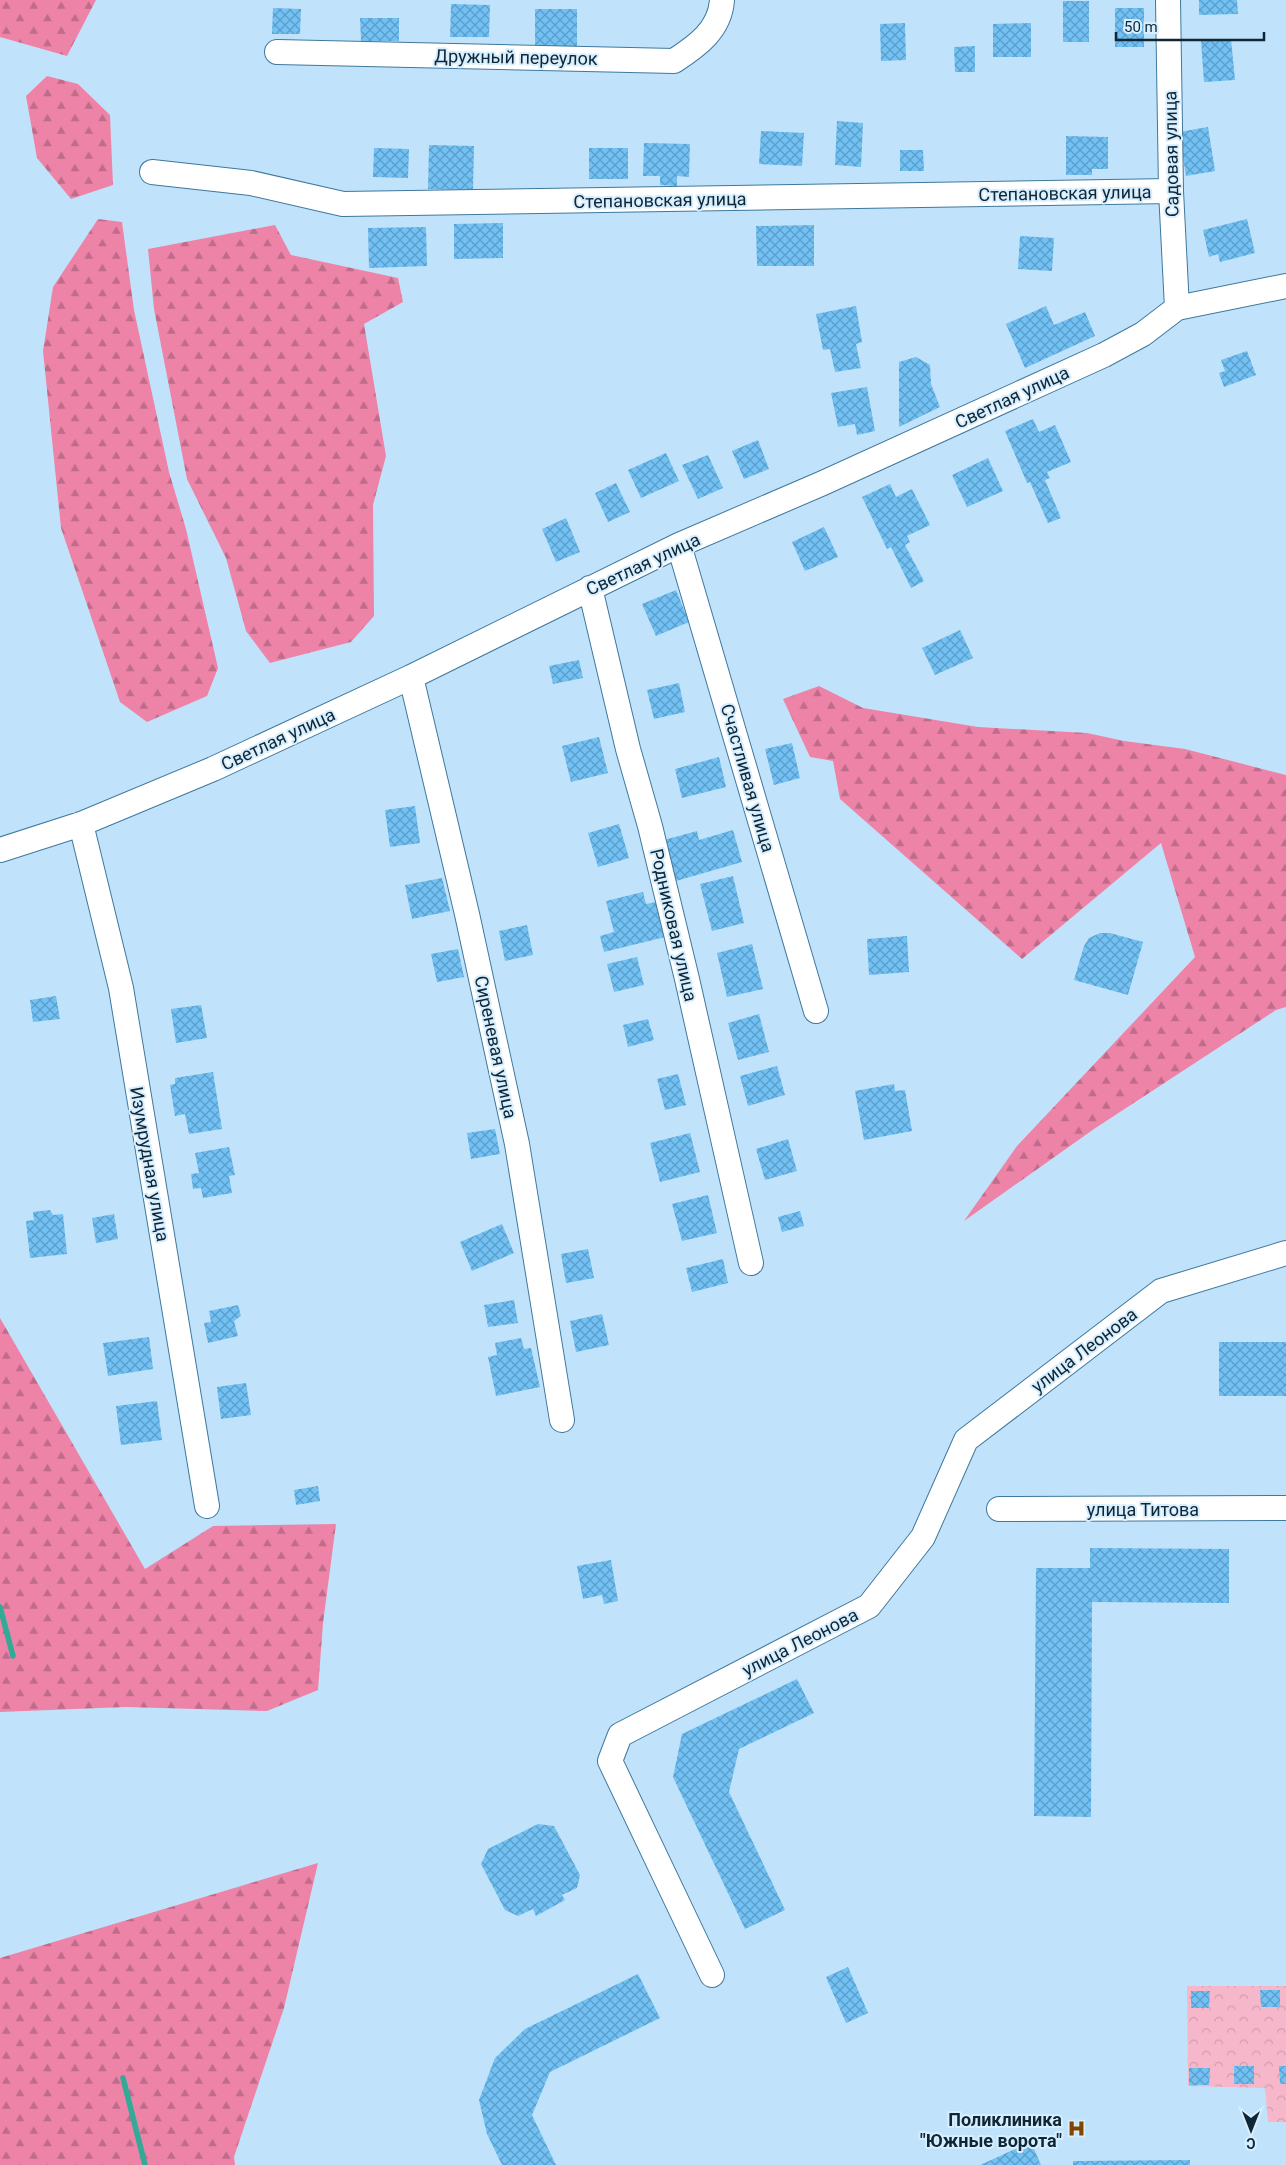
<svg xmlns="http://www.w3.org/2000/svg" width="1286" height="2165" viewBox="0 0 1286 2165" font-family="Roboto,sans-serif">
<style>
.forest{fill:url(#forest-firs)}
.park{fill:url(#park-crowns)}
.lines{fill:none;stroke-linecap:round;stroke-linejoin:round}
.stream{stroke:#31aa96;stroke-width:5.5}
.building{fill:url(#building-cross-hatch)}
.street-casing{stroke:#3f789d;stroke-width:26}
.street{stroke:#fff;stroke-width:24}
.labels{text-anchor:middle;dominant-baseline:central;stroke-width:4;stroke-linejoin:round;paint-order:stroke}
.street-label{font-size:18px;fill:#0e2635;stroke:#d7eeff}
.poi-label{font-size:18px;font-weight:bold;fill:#0e2635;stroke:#d7eeff;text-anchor:end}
</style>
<defs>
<pattern id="forest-firs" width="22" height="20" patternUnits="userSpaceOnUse" patternTransform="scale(1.25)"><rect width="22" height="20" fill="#ee83a8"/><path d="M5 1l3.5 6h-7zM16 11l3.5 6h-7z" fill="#bf6b8a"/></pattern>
<pattern id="park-crowns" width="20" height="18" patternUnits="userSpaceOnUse" patternTransform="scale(1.25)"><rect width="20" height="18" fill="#f6b7ca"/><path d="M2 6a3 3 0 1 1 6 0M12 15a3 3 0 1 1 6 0" fill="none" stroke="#d29dae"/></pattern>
<pattern id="building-cross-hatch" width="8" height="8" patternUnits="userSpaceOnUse" patternTransform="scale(1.25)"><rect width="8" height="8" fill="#71c1f5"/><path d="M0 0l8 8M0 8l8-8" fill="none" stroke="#5b9dc7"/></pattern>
</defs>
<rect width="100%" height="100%" fill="#c0e3fb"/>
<path class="forest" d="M 0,0 L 96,0 L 67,56 L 0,37 Z
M 47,76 L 78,84 L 110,115 L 113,185 L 71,199 L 37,158 L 26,96 Z
M 98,219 L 122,222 L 134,310 L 169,472 L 186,529 L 218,668 L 207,696 L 147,722 L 120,702 L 61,528 L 43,351 L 53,287 Z
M 275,225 L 291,255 L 398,278 L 403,302 L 364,324 L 386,456 L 373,505 L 374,616 L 351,642 L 270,663 L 246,631 L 226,558 L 187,479 L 154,309 L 148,249 Z
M 819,686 L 863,708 L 978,727 L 1087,733 L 1124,741 L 1185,749 L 1286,775 L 1286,1007 L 1276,1010 L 1094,1129 L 964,1221 L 1017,1146 L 1195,957 L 1161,843 L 1022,959 L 840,799 L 833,761 L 810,757 L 783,699 Z
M 0,1318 L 145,1569 L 213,1526 L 336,1524 L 323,1623 L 318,1690 L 267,1711 L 126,1707 L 0,1712 Z
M 318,1863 L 284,2008 L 234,2157 L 235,2165 L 0,2165 L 0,1958 Z"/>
<path class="park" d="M 1187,1986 L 1286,1986 L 1286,2122 L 1268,2122 L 1265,2088 L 1188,2086 Z"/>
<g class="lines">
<path class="stream" d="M 0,1607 L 13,1656
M 123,2078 L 145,2165"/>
</g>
<path class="building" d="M 1199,0 L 1237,0 L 1238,14 L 1199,15 Z
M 1063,1 L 1089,1 L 1089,42 L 1063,42 Z
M 451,4 L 490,5 L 489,37 L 450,37 Z
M 273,8 L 301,9 L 300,34 L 272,34 Z
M 1115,8 L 1144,8 L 1144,47 L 1115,47 Z
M 535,9 L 577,9 L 577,46 L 535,46 Z
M 360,18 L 399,18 L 399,41 L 361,41 Z
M 905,23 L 906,60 L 881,61 L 880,24 Z
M 1031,23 L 1031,57 L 993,57 L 993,24 Z
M 1231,39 L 1235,80 L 1204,82 L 1201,41 Z
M 975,46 L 975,72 L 955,72 L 954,47 Z
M 837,121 L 863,123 L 861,167 L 835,165 Z
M 1208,127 L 1215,171 L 1186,176 L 1179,132 Z
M 761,131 L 804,133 L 802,166 L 759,164 Z
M 1066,136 L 1108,137 L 1108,169 L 1092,169 L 1092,175 L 1066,175 Z
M 644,143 L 690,144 L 689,177 L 677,176 L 677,186 L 660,185 L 660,176 L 643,176 Z
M 429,145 L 474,146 L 473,190 L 428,189 Z
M 374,148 L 409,149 L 408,178 L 373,177 Z
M 589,148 L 628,148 L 628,179 L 589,179 Z
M 900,150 L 923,150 L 924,171 L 900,171 Z
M 1247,219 L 1255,253 L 1220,262 L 1218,254 L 1209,257 L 1203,230 Z
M 503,223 L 503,258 L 454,259 L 454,224 Z
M 814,225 L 814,266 L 757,266 L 756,226 Z
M 426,227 L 427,266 L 369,268 L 368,228 Z
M 1020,236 L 1054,238 L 1052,271 L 1018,269 Z
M 856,306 L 862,342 L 856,344 L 861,368 L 835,372 L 830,349 L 823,350 L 816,314 Z
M 1046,306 L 1054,325 L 1085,312 L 1095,336 L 1025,368 L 1006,324 Z
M 1247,351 L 1256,375 L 1224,387 L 1219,373 L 1225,371 L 1221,360 Z
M 916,357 L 930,365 L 931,384 L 940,407 L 899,427 L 899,362 Z
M 867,387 L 875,431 L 857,435 L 855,424 L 838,427 L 831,393 Z
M 1033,419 L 1039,432 L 1055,425 L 1071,462 L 1047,472 L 1050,478 L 1045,480 L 1061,518 L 1048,523 L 1030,482 L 1027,483 L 1005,431 Z
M 758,440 L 769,469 L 744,479 L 732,451 Z
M 666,453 L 679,481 L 641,498 L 628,470 Z
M 708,455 L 723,488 L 698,499 L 682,465 Z
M 988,458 L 1003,491 L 967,507 L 952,475 Z
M 616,483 L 630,512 L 608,522 L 595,493 Z
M 890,484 L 896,497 L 912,489 L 930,525 L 907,536 L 910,542 L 905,545 L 924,581 L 911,588 L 891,547 L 887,549 L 862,497 Z
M 566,518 L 580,552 L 556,562 L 542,529 Z
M 824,527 L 838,557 L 805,571 L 792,542 Z
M 676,590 L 689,622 L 656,636 L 642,604 Z
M 960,630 L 973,658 L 935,675 L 922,648 Z
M 579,660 L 583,678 L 553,684 L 549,666 Z
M 679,683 L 685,712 L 654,719 L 647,690 Z
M 599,737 L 608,773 L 571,782 L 562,746 Z
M 792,743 L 800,778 L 774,785 L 765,749 Z
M 719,757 L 726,787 L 682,798 L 675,769 Z
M 415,806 L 420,843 L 390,847 L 385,810 Z
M 619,824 L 629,858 L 598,867 L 588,833 Z
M 733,830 L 742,862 L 676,881 L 664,840 L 697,831 L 699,840 Z
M 733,876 L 744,923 L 712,931 L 700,884 Z
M 442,878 L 450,911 L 412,919 L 405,885 Z
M 643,892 L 646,904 L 656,902 L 665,937 L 604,952 L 600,936 L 614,932 L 606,901 Z
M 527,925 L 533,955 L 505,961 L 499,931 Z
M 1100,933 L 1110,933 L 1143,942 L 1128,995 L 1074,980 L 1084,946 L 1089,938 Z
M 907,936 L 909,972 L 869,975 L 867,939 Z
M 752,944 L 763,989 L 727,997 L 717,953 Z
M 458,949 L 464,977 L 437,982 L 431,954 Z
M 637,957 L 644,985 L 614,992 L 607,964 Z
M 56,996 L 60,1019 L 33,1022 L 30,1000 Z
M 201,1005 L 207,1038 L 176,1043 L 171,1009 Z
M 759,1014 L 769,1052 L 738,1060 L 728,1023 Z
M 648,1019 L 654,1040 L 628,1047 L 623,1025 Z
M 777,1066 L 785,1095 L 748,1106 L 740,1076 Z
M 213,1072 L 222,1129 L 189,1134 L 185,1114 L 175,1116 L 170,1085 L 175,1084 L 175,1078 Z
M 678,1074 L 686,1105 L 665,1110 L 657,1079 Z
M 894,1084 L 895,1091 L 905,1090 L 912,1131 L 864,1140 L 855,1091 Z
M 495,1129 L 500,1154 L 471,1159 L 467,1133 Z
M 690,1133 L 700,1172 L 660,1182 L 650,1143 Z
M 788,1139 L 797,1171 L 765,1180 L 756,1149 Z
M 229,1147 L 235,1175 L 229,1176 L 232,1193 L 203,1198 L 201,1188 L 193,1189 L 191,1174 L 199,1173 L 195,1153 Z
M 708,1195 L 717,1233 L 682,1241 L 672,1204 Z
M 50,1210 L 53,1215 L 63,1214 L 67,1254 L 30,1258 L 26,1221 L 34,1220 L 33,1212 Z
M 800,1211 L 804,1226 L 782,1232 L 778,1217 Z
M 114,1214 L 118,1239 L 96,1243 L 92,1218 Z
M 502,1224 L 514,1253 L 472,1271 L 460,1242 Z
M 588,1249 L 594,1278 L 566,1283 L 561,1254 Z
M 723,1259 L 728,1283 L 692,1292 L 686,1268 Z
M 514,1300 L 518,1323 L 488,1327 L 484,1305 Z
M 238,1305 L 241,1316 L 234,1321 L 238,1336 L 208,1343 L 204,1323 L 211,1322 L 209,1311 Z
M 602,1314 L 609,1345 L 576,1352 L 570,1321 Z
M 149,1337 L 153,1369 L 108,1376 L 103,1343 Z
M 521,1338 L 524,1349 L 531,1348 L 540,1387 L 496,1396 L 488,1357 L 497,1355 L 495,1343 Z
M 1219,1342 L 1286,1342 L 1286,1396 L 1219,1396 Z
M 246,1383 L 251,1415 L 221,1419 L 217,1387 Z
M 157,1401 L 162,1440 L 121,1445 L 116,1406 Z
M 318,1486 L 320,1501 L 296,1505 L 294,1490 Z
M 1090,1548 L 1229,1549 L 1229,1603 L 1092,1602 L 1091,1817 L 1034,1816 L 1036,1568 L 1090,1568 Z
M 611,1560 L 618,1601 L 604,1604 L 602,1595 L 583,1599 L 577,1566 Z
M 797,1679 L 814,1713 L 739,1749 L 729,1792 L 785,1910 L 745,1929 L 673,1777 L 682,1734 Z
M 538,1824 L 554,1826 L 580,1875 L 577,1888 L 562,1895 L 565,1900 L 536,1916 L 533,1909 L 518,1916 L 505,1910 L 481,1864 L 488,1849 Z
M 848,1967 L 868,2013 L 846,2023 L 826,1977 Z
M 638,1974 L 660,2018 L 550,2072 L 532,2115 L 556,2165 L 502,2165 L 487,2134 L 479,2100 L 495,2058 L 525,2029 Z
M 1260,1990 L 1280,1990 L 1280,2007 L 1261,2007 Z
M 1191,1991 L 1210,1991 L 1209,2008 L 1191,2008 Z
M 1234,2066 L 1254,2066 L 1254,2084 L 1234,2084 Z
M 1279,2066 L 1286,2066 L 1286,2084 L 1280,2084 Z
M 1189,2068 L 1210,2068 L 1209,2085 L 1189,2085 Z
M 1031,2142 L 1041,2165 L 980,2165 Z
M 1190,2160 L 1190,2165 L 1073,2165 L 1073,2161 Z"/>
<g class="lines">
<defs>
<path id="street" d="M 1168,0 L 1171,191 L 1177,308
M 277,52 L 674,61 C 697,46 720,30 722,0
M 152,172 L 251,183 L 343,204 L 1171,191
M 679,545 L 816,1011
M 590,588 L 628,749 L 650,826 L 687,979 L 751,1263
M 411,677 L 467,914 L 517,1144 L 562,1420
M 81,824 L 121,988 L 207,1506
M 0,850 L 81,824 L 213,769 L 411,677 L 679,545 L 823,483 L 1104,355 L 1143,334 L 1177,308 L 1286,286
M 999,1509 L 1286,1508
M 712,1975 L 610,1761 L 620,1735 L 869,1606 L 923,1537 L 966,1440 L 1161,1291 L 1286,1253"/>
</defs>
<use href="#street" class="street-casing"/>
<use href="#street" class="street"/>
</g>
<defs>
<symbol id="hospital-bare" viewBox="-9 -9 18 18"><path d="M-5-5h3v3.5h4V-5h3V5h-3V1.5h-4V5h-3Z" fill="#824601" stroke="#d7eeff" stroke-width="2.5" paint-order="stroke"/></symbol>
</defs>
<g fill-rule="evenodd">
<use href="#hospital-bare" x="1064" y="2116" width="25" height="25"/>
</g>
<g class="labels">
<g class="street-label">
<text transform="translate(516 57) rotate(1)">Дружный переулок</text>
<text transform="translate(1171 154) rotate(-91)">Садовая улица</text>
<text transform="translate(1065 193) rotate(-1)">Степановская улица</text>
<text transform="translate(660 200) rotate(-1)">Степановская улица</text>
<text transform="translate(1012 397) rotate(-25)">Светлая улица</text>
<text transform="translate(643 564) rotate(-25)">Светлая улица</text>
<text transform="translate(278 739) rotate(-25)">Светлая улица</text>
<text transform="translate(748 778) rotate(74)">Счастливая улица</text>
<text transform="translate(674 925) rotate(77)">Родниковая улица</text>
<text transform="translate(496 1047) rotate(78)">Сиреневая улица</text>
<text transform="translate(150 1164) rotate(80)">Изумрудная улица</text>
<text transform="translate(1084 1350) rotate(-37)">улица Леонова</text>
<text x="1143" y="1509">улица Титова</text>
<text transform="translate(800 1642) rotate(-27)">улица Леонова</text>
</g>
<g class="poi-label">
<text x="1062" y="2119">Поликлиника<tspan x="1062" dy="21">"Южные ворота"</tspan></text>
</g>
</g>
<g transform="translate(1251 2130) rotate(180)" stroke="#d7eeff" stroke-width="4" paint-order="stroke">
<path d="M0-4L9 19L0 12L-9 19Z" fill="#0e2635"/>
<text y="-8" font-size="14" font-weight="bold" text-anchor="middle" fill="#0e2635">С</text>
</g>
<path d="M1116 32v8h148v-8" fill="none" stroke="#0e2635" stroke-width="2.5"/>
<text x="1124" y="32" font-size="15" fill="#0e2635" stroke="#d7eeff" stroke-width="4" paint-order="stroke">50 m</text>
</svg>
